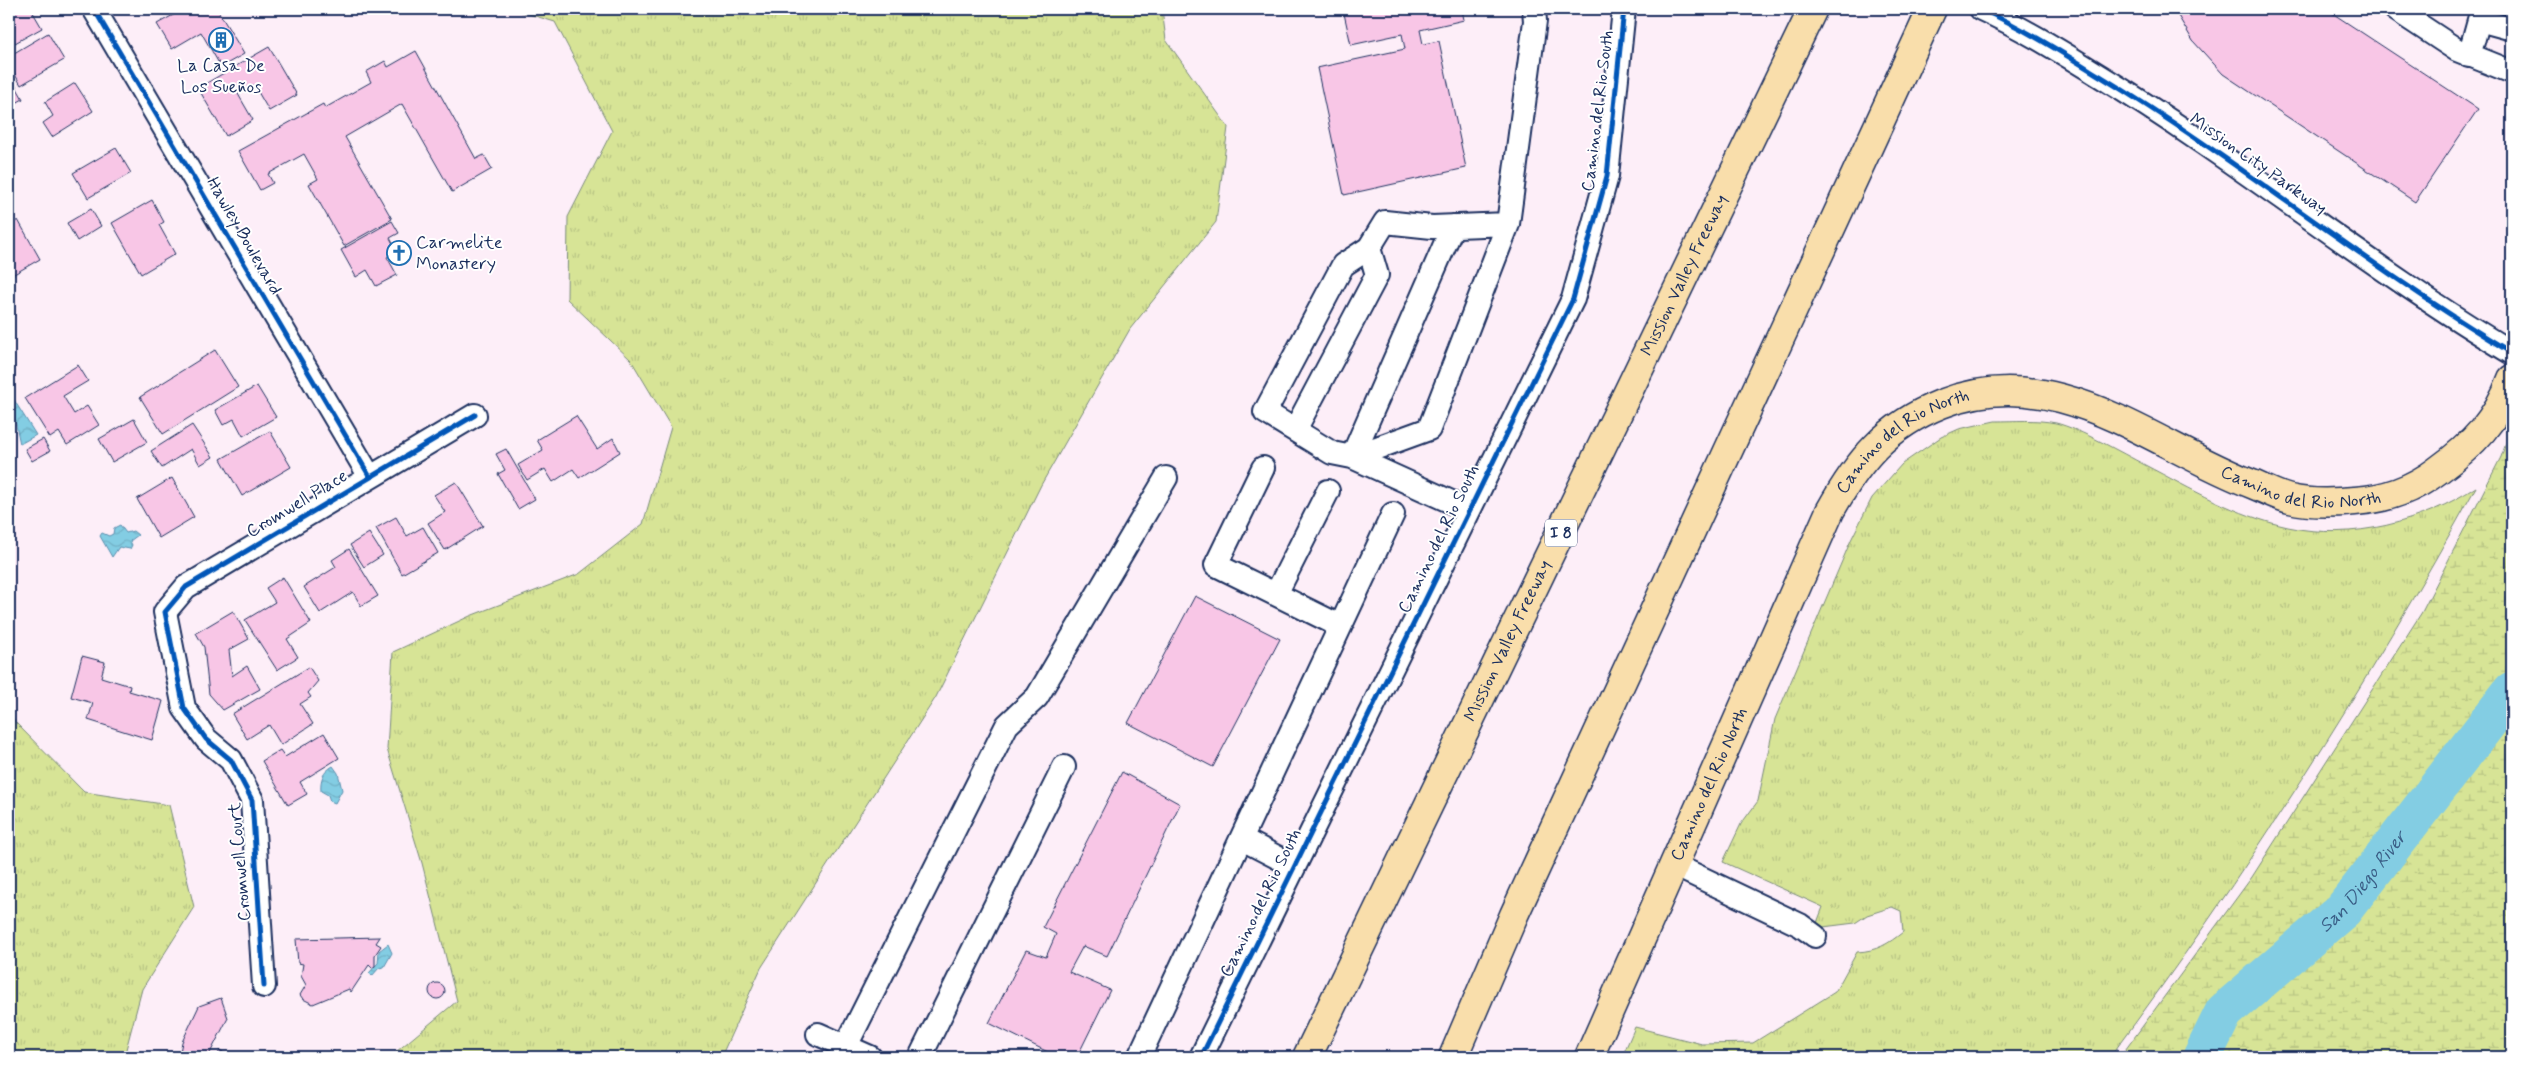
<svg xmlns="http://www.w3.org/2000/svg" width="2521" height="1066" viewBox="0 0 2521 1066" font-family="Mynerve,sans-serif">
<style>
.grass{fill:url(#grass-tufts);stroke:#798a7a}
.wetland{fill:url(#wetland-marsh);stroke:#798a7a}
.water{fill:url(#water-waves);stroke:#598eae}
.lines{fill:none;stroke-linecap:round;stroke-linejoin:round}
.river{stroke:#83cde3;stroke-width:39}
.building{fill:#f8c6e6;stroke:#1b2f5e}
.minor-casing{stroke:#1b2f5e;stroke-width:26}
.major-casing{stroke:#1b2f5e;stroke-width:31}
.highway-casing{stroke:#1b2f5e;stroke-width:31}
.minor{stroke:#fff;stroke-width:22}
.major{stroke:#f9deab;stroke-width:28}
.highway{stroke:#f9deab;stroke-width:28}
.cycleway-casing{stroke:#fff;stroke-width:8}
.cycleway{stroke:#0057b8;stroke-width:5}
.labels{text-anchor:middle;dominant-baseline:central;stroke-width:4;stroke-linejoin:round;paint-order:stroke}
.shield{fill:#fff;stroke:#5f6d8e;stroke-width:1}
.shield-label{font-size:16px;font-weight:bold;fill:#1b2f5e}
.poi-label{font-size:18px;fill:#1b2f5e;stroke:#fff}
.street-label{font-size:18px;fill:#1b2f5e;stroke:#fff}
.water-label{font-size:19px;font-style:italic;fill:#3a5e86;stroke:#fff}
</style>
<defs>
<pattern id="grass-tufts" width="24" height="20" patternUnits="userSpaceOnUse" patternTransform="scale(1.25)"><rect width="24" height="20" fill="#d7e496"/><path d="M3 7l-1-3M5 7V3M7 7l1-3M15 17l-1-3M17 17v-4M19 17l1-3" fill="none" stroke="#b8c484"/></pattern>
<pattern id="wetland-marsh" width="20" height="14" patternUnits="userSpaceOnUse" patternTransform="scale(1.25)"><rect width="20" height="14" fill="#d7e496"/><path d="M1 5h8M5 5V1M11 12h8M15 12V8" fill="none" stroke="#b8c484"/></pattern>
<pattern id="water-waves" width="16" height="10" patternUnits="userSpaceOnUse" patternTransform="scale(1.25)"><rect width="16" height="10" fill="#83cde3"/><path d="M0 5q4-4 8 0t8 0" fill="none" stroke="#71b0c5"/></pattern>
</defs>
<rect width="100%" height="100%" fill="#fdeef8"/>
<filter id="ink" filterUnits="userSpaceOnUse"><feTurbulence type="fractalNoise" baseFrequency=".02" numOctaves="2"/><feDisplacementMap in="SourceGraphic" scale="10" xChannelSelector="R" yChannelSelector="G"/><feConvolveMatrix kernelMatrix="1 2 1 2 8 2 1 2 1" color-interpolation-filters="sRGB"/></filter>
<g filter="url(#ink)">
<path class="grass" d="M 512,9 L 1162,9 L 1166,40 L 1228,127 L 1216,222 L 1130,329 L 1041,485 L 936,697 L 761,968 L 721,1057 L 390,1057 L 457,1001 L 422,863 L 387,749 L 393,652 L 470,616 L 579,574 L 643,524 L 671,427 L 631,360 L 567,299 L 568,217 L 612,131 L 555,22 Z
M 1995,421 C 2015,421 2036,419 2056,423 C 2080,429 2122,453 2145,465 C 2191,489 2237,516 2288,527 C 2352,541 2423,522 2476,487 C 2367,685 2245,876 2110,1057 L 1622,1057 L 1635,1027 L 1702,1044 L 1753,1043 L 1835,992 L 1857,952 C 1877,951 1888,944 1903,932 L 1901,911 L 1892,907 L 1867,915 L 1855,923 L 1815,928 L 1823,907 L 1723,862 L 1741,824 L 1758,801 L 1775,719 L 1851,540 L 1872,498 L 1902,464 L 1941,437 L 1959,429 Z
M 9,707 L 15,722 L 84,792 L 169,805 L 194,907 L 142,989 L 124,1057 L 9,1057 Z"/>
<path class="wetland" d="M 2512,427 L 2512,1057 L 2120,1057 L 2252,877 L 2422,612 L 2501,457 Z"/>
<path class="water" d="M 14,400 L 36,435 L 20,444 L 11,402 Z
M 120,525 L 126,533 L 133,531 L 138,535 L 130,541 L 132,545 L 130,549 L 119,547 L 112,557 L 100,536 L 102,533 L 109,536 L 113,534 L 114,528 Z
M 333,766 L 338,773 L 342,790 L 335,803 L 330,801 L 328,795 L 321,791 C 320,779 323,772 333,766 Z
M 388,944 L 392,953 L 384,967 L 379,968 L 372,976 L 369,973 L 378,963 L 379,951 Z"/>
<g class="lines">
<path class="river" id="s1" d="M 2202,1057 L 2224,1012 L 2343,910 L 2512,691"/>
</g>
<path class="building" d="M 13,9 L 31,9 L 42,28 L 15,43 L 9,32 L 9,11 Z
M 184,9 L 217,9 L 244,54 L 221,67 L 201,32 L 172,49 L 157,24 Z
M 1343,9 L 1462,9 L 1464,20 L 1420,30 L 1423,44 L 1439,41 L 1466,168 L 1344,195 L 1317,68 L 1405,49 L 1402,34 L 1351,45 Z
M 2174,9 L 2326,9 L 2478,109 L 2415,202 L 2223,74 L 2193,41 Z
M 48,33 L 64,60 L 21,85 L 9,64 L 9,56 Z
M 269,47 L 297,95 L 269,111 L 254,85 L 238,94 L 253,120 L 226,136 L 198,88 Z
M 416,51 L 476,159 L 484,155 L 492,169 L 452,192 L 402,104 L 345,137 L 392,219 L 344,246 L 309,184 L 318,179 L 304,154 L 268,174 L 273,183 L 260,190 L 238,151 L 323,104 L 325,108 L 371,82 L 366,72 L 385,61 L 388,67 Z
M 14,83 L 23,99 L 9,107 L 9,86 Z
M 75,83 L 93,111 L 52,137 L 43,123 L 53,116 L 45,102 Z
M 116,148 L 131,173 L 88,198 L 73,173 Z
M 152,200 L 164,222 L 159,225 L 175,254 L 141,274 L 112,223 Z
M 91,209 L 101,226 L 77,241 L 67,223 Z
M 18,220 L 40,259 L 9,277 L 9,225 Z
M 392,221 L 399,233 L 390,238 L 397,251 L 387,257 L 397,275 L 376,286 L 367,270 L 356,277 L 341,250 Z
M 215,350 L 238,387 L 163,434 L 140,397 Z
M 78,365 L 88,381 L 63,396 L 74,414 L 87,406 L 99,425 L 67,445 L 59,432 L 50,438 L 25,398 Z
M 257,386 L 276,417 L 243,436 L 234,419 L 223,425 L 215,410 Z
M 576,416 L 597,449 L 613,438 L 620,452 L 579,478 L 573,469 L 553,482 L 545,469 L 527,480 L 518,465 L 543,450 L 537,440 Z
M 134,419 L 147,442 L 112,462 L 99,439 Z
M 192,425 L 213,457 L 200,465 L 191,449 L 162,468 L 151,451 Z
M 270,431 L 291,467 L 242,496 L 221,459 Z
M 43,439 L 50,451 L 32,461 L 25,449 Z
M 506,449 L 535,499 L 518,509 L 498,474 L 505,470 L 496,454 Z
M 172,478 L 194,517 L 159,538 L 137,499 Z
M 456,482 L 483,526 L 445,550 L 428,523 L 445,512 L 434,495 Z
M 396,517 L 407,536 L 423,527 L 438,553 L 402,574 L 376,528 Z
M 369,533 L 383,555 L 364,567 L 350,545 Z
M 349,549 L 378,596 L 361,606 L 353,592 L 320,613 L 304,587 L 336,567 L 332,560 Z
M 283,577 L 311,623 L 287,639 L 298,657 L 277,670 L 245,620 L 275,602 L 266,588 Z
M 1195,596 L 1280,639 L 1213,767 L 1128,723 Z
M 233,611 L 249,639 L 229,650 L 232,676 L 247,666 L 260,689 L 223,710 L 209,694 L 204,647 L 196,633 Z
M 82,656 L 105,662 L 101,677 L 130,686 L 129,691 L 163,701 L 152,740 L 88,720 L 93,703 L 71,697 Z
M 309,667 L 318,681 L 308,693 L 311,697 L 300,704 L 313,724 L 281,745 L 269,725 L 247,739 L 232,714 Z
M 324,733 L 339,758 L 300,782 L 307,794 L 288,805 L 262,761 L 280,750 L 285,757 Z
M 1122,772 L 1180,804 L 1107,956 L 1083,946 L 1069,972 L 1110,990 L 1077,1057 L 1058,1057 L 989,1023 L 1026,950 L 1046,957 L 1056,934 L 1043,927 Z
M 380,937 L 376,943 L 381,946 L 375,955 L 375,966 L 372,968 L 369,965 L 351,992 L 349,989 L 313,1004 L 303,999 L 300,995 L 306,985 L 301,976 L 303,964 L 298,963 L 296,939 Z
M429 991a8 8 0 1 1 16 0a8 8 0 1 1-16 0Z
M 221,998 L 228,1018 L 208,1057 L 179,1057 L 182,1042 L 199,1006 Z
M 220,1050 L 230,1057 L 217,1057 Z"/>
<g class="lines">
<defs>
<path id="minor" d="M 94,9 L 370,477
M 1981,9 C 2023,28 2061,52 2100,76 C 2241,162 2370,268 2512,353
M 2395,9 L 2457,50 L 2512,72
M 2479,20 L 2512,29
M 2469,56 L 2482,9
M 1508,224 L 1432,227 L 1385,222 L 1369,248 L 1343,265 L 1265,412 L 1332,453 L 1352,457 L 1429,429 L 1508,224 L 1535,21 L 1534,9
M 1453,226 L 1352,457 L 1469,510
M 1295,430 L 1377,275 L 1369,248
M 1263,468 L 1216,565 L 1340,626
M 1276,594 L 1328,491
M 1242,839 L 1294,866
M 1672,864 L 1800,925 L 1815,936
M 264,986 L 252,800 L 231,760 L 206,739 L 184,708 L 165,612 L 186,587 L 475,415
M 818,1034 L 870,1057
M 846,1046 L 1007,725 L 1037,697 L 1166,478
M 920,1057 L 1064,767
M 1139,1057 L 1393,514
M 1201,1057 L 1573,299 L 1607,176 L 1624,9"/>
<g id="major">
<path id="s2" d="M 1589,1057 L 1830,511 C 1858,461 1886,426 1941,404 C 2056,358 2151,445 2252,484 C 2265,489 2277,496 2290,499 C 2311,504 2334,503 2355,501 C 2386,499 2412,490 2437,471 C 2474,444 2496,421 2512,379"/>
</g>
<g id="highway">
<path id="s3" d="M 1307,1057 L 1813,9"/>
<path d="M 1453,1057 L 1514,915 L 1932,9"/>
</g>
</defs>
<use href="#minor" class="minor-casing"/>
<use href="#major" class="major-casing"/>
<use href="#highway" class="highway-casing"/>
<use href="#minor" class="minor"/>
<use href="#major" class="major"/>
<use href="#highway" class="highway"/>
<defs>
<path id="cycleway" d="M 94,9 L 370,477
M 1981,9 C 2023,28 2061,52 2100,76 C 2241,162 2370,268 2512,353
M 264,986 L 252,800 L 231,760 L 206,739 L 184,708 L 165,612 L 186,587 L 475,415
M 1201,1057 L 1573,299 L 1607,176 L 1624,9"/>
</defs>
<use href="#cycleway" class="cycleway-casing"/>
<use href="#cycleway" class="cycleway"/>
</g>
</g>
<defs>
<symbol id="building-ring" viewBox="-11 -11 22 22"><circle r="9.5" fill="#fff" stroke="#1f6fb2" stroke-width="1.5"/><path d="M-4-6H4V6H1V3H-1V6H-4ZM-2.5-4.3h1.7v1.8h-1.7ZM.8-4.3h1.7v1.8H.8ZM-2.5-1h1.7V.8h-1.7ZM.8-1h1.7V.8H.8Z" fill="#1f6fb2"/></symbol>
<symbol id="church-ring" viewBox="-11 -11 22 22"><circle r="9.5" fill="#fff" stroke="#1f6fb2" stroke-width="1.5"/><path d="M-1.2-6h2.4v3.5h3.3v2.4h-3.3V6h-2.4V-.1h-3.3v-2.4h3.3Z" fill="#1f6fb2"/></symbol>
</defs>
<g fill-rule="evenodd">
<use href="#building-ring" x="207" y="26" width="28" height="28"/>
<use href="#church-ring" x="385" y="239" width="28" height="28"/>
</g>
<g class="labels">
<rect class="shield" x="1545" y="519.5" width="32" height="27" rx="4"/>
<g class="shield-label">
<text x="1561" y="533">I 8</text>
</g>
<g class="poi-label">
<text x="221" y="66">La Casa De<tspan x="221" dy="21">Los Sueños</tspan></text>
<text x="416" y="243" text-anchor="start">Carmelite<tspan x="416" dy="21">Monastery</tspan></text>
</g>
<g class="street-label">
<text transform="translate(1598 111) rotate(-83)">Camino del Rio South</text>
<text transform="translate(2258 164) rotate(35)">Mission City Parkway</text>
<text transform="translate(244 236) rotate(60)">Hawley Boulevard</text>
<text stroke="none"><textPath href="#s3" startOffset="868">Mission Valley Freeway</textPath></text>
<text stroke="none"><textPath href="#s2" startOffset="701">Camino del Rio North</textPath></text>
<text stroke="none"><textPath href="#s2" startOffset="1136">Camino del Rio North</textPath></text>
<text transform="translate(297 504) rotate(-31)">Cromwell Place</text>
<text transform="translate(1439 539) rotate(-64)">Camino del Rio South</text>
<text stroke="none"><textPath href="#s3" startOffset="462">Mission Valley Freeway</textPath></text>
<text stroke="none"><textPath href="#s2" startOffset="298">Camino del Rio North</textPath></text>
<text transform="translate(240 862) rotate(-95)">Cromwell Court</text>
<text transform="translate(1261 903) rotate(-64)">Camino del Rio South</text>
</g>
<g class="water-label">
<text stroke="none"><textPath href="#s1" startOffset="241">San Diego River</textPath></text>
</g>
</g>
<rect width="2521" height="1066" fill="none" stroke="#fff" stroke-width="30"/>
<rect x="15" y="15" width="2491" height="1036" fill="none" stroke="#1b2f5e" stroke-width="2" filter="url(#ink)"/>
</svg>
